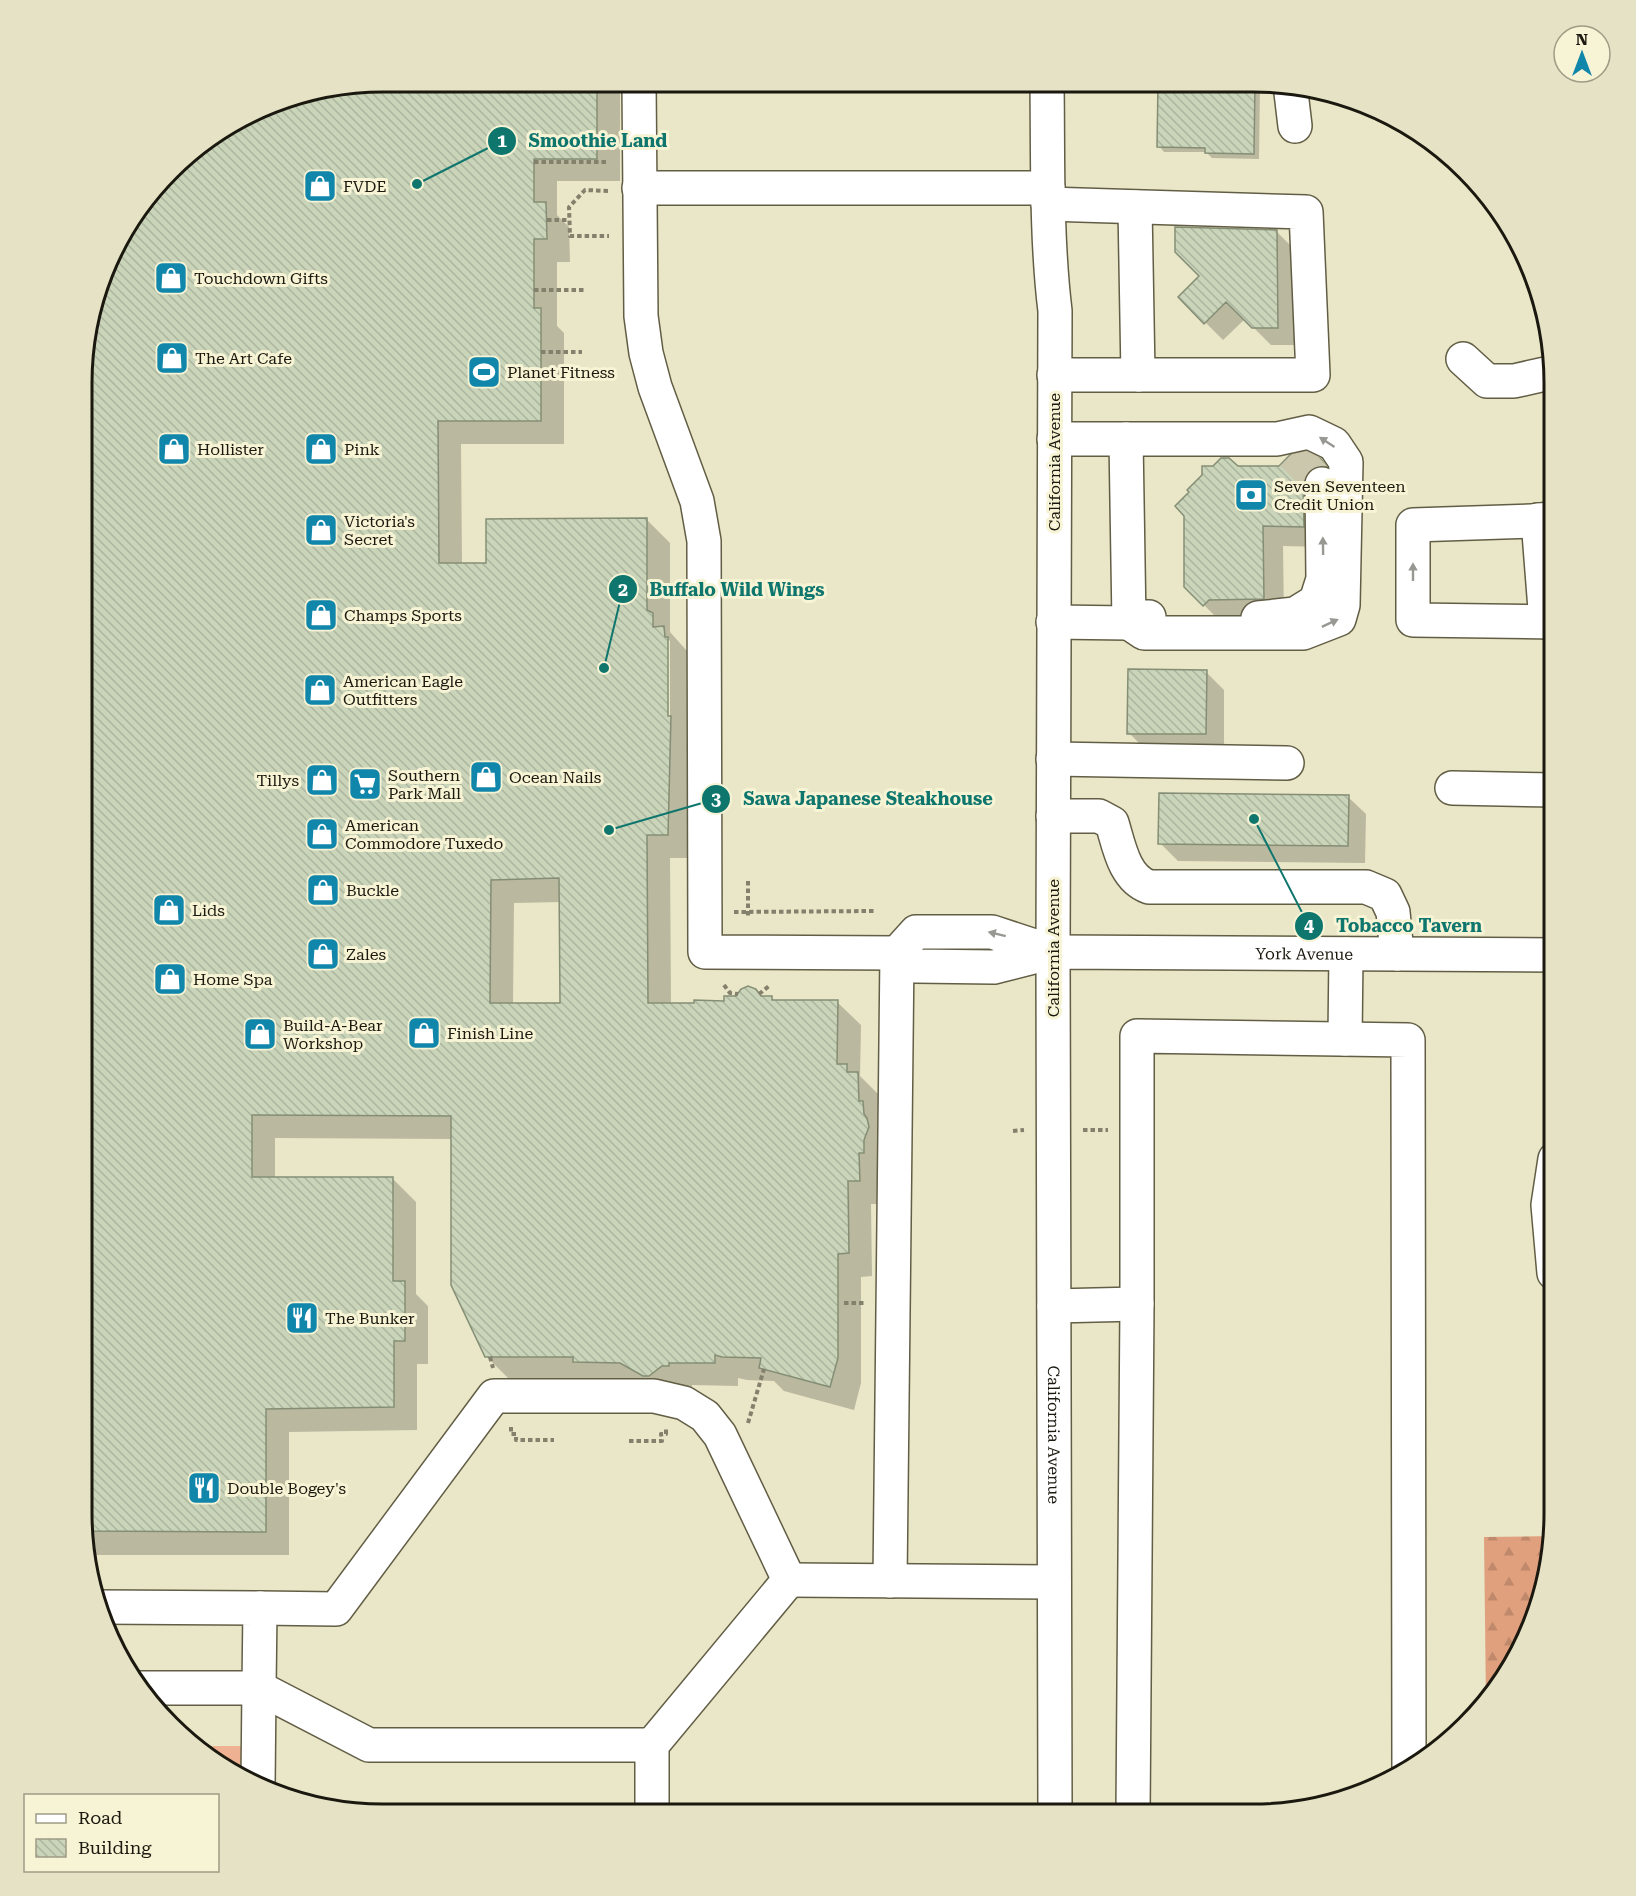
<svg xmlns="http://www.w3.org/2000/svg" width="1636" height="1896" viewBox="0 0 1636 1896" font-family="'Roboto Serif',serif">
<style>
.forest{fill:url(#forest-firs)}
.park{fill:#eeb191}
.shadow{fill:#0003;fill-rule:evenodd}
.building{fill:url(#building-back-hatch);stroke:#848e74;stroke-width:1.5;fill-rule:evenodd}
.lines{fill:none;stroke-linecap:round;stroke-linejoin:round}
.minor-tunnel{stroke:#cbc7ac;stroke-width:33;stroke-dasharray:33 16;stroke-linecap:butt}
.minor-casing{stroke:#625e45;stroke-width:36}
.path{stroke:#83806c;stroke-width:4;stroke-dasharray:4.5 3;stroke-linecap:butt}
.minor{stroke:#fff;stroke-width:33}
.oneway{fill:#989893}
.labels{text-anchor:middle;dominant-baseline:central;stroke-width:6;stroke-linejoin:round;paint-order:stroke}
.poi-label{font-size:16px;fill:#1b190f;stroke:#f7f3d5;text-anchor:start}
.street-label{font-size:16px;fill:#1b190f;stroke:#f7f3d5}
.rim{fill:none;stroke:#1b190f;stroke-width:3}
.leader{fill:none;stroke:#0f766e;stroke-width:2}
.callout-dot{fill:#0f766e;stroke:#f7f3d5;stroke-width:2}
.mark-label{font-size:18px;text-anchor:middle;font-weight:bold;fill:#fff}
.callout-label{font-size:18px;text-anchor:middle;font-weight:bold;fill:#0f766e;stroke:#f7f3d5;stroke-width:6;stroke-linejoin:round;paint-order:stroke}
</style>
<defs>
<pattern id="forest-firs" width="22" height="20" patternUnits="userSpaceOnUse" patternTransform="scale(1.5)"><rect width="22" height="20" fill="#e0a07e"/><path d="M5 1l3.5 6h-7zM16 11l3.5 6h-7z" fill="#c0896c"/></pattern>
<pattern id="building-back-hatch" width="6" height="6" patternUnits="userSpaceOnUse" patternTransform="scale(1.5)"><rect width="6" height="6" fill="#c9d4b9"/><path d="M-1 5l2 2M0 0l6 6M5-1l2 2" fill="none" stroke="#acb59e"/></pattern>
</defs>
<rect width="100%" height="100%" fill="#eae6c8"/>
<path class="forest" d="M 1554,1536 L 1539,1610 L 1504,1681 L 1486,1703 L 1484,1537 Z"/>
<path class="park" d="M 193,1746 L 258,1746 L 258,1786 L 215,1764 Z"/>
<path class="shadow" d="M 382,81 L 620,82 L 620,181 L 557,181 L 557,215 L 569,227 L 570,262 L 557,262 L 557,326 L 564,333 L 564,444 L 461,444 L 462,565 L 487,565 L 647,520 L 670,543 L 670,632 L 687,651 L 688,659 L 691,662 L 691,858 L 670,858 L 671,1005 L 726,1002 L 755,990 L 763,997 L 771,997 L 776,1002 L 837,1002 L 861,1025 L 860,1076 L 881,1097 L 883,1204 L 871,1204 L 872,1276 L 861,1277 L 861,1383 L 854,1410 L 784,1391 L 774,1381 L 747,1380 L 738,1378 L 738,1386 L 692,1385 L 692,1388 L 686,1388 L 510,1380 L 486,1356 L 453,1139 L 275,1138 L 275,1179 L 393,1179 L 416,1202 L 416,1294 L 428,1306 L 428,1364 L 417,1364 L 417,1430 L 289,1432 L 289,1555 L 86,1555 L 81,1514 L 84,342 L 121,232 L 184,155 L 285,97 ZM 667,638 L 670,641 L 670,723 L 667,723 ZM 561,902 L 561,1005 L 513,1005 L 514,903 Z
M 1160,83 L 1260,84 L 1259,159 L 1212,158 L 1206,152 L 1164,152 L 1159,146 Z
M 1276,231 L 1294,249 L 1295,345 L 1271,345 L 1245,319 L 1223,340 L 1180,297 L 1201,276 Z
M 1320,460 L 1342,481 L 1324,547 L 1283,546 L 1284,619 L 1225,626 L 1185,586 L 1237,467 L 1279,468 Z
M 1206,672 L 1224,690 L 1224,751 L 1147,751 L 1129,733 Z
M 1348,797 L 1366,814 L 1365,863 L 1178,861 L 1160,843 Z
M 1554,1389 L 1554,1487 L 1546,1390 Z"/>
<path class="building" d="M 382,81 L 597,82 L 597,159 L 534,159 L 534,202 L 546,202 L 547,239 L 534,239 L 534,308 L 541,308 L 541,421 L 438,421 L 439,563 L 486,563 L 486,519 L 647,518 L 647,610 L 653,613 L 653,627 L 664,626 L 665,637 L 668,637 L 668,716 L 671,716 L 668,835 L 647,835 L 648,1003 L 694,1003 L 694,1000 L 724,1001 L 724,996 L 736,996 L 741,989 L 748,986 L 756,989 L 761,996 L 772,996 L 772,1000 L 838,1000 L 837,1064 L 847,1064 L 847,1072 L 858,1072 L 859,1101 L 863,1101 L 864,1114 L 867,1118 L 869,1127 L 864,1140 L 864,1153 L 859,1153 L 860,1181 L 848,1181 L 849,1253 L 838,1254 L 838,1358 L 830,1387 L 759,1368 L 761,1358 L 722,1357 L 715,1355 L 715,1363 L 669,1363 L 669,1366 L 662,1366 L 649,1376 L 643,1376 L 620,1363 L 573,1362 L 573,1357 L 485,1357 L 451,1285 L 451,1116 L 252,1115 L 252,1177 L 393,1177 L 393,1281 L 405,1281 L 405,1341 L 394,1341 L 394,1407 L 266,1409 L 266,1532 L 83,1531 L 81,1514 L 84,342 L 121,232 L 184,156 L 285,97 ZM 559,878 L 560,1003 L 490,1003 L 491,880 Z
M 1158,83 L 1255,84 L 1254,154 L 1205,153 L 1205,148 L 1157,147 Z
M 1175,227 L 1277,230 L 1278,328 L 1252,328 L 1226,302 L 1204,324 L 1178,297 L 1199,276 L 1175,252 Z
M 1307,452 L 1321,459 L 1326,466 L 1313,468 L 1305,475 L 1303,484 L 1304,527 L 1263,526 L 1264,599 L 1209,600 L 1203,606 L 1184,587 L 1184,516 L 1175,506 L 1189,492 L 1187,490 L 1202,475 L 1202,466 L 1213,466 L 1221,458 L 1229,458 L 1238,466 L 1279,466 L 1290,455 Z
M 1128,669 L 1207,670 L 1206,734 L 1127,734 Z
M 1159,793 L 1349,795 L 1348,846 L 1158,844 Z"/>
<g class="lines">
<path class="minor-tunnel" d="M 1292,454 L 1322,484"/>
<defs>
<g id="minor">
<path id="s1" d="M 639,82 L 641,316 L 646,353 L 655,387 L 697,501 L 704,541 L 705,952 L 897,953 L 915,966 L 994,967 L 1053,952 L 1555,955"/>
<path id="s2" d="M 1047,83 C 1048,159 1046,236 1055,311 L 1053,952 L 1055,1814"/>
<path d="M 1290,84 L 1295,126"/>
<path d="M 639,188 L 1048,188"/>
<path d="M 1048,204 L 1306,212 L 1313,375 L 1054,375"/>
<path d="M 1135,207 L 1138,375"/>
<path d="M 1463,359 L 1487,381 L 1514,381 L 1554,372"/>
<path d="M 1054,439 L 1277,439 L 1309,432 L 1334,444 L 1346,462 L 1343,605 L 1339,619 L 1303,633 L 1144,633 L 1129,623"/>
<path d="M 1126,439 L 1129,623"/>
<path d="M 1538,520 L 1546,622"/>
<path d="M 1258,618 L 1295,614 L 1316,601 L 1323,579 L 1322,484"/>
<path d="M 1053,622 L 1129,623 L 1144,617 L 1149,617"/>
<path d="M 1555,622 L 1413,620 L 1413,525 L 1532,521 L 1555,518"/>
<path d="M 1053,759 L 1287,763"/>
<path d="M 1452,788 L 1555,790"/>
<path d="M 1053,816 L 1099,816 L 1112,823 C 1119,846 1124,878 1149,887 L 1366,887 L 1385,895 L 1393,912 L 1397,954"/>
<path d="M 1345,1039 L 1346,954"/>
<path d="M 1554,1273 L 1548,1205 L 1555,1159"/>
<path d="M 1054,1306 L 1137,1304"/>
<path d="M 789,1580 L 1054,1582"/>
<path d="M 890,1581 L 897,953 L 916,932 L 992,932 L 1053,952"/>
<path d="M 98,1607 L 260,1608 L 259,1688 L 369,1745 L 652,1745"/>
<path d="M 260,1608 L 336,1609 L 494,1396 L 654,1396 L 684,1403 L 705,1416 L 720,1435 L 789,1580"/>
<path d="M 139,1688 L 259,1688 L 258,1786"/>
<path d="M 652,1814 L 652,1745 L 789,1580"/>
<path d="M 1133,1814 L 1137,1304 L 1137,1036 L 1408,1040 L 1409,1771"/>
</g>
</defs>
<use href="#minor" class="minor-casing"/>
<path class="path" d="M 534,162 L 609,162
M 608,191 L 585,190 L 569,207 L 570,236 L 609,236
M 547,220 L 569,220
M 534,290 L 584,290
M 541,352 L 582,352
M 541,377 L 574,378 L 579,373
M 748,881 L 748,916
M 734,912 L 876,911
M 724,985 L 730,993 L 738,994
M 759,994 L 769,986
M 1083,1130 L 1108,1130
M 1013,1131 L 1024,1130
M 844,1303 L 864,1303
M 490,1357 L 493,1368
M 748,1423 L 764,1369
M 511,1427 L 511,1434 L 516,1434 L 516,1440 L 554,1440
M 629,1441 L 662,1441 L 661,1434 L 666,1434 L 666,1429"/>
<use href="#minor" class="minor"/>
</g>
<defs><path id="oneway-solid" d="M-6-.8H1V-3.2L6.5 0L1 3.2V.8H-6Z" transform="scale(1.5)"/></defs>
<g class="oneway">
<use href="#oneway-solid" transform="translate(1327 442) rotate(-147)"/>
<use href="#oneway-solid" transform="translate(1323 546) rotate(-91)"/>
<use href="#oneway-solid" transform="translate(1413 572) rotate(-90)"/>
<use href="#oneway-solid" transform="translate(1330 623) rotate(-25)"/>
<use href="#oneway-solid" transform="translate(997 934) rotate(-166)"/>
</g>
<defs>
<symbol id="shop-square" viewBox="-11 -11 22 22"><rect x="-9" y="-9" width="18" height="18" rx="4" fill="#1186ab" stroke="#f7f3d5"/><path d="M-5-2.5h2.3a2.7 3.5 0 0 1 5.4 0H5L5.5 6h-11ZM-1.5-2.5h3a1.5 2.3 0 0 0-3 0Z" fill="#fff"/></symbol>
<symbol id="stadium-square" viewBox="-11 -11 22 22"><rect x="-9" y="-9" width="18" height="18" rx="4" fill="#1186ab" stroke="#f7f3d5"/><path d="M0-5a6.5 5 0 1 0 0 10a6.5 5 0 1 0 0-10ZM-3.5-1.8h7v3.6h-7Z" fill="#fff"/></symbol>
<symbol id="bank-square" viewBox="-11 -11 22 22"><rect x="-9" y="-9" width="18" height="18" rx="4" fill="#1186ab" stroke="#f7f3d5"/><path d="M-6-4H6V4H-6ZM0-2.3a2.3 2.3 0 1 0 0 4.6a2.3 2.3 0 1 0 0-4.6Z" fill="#fff"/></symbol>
<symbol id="supermarket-square" viewBox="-11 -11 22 22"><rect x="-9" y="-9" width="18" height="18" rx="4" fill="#1186ab" stroke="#f7f3d5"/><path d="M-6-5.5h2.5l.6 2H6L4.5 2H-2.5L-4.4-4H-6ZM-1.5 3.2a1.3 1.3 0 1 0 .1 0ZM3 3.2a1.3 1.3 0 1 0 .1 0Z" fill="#fff"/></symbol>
<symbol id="restaurant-square" viewBox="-11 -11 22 22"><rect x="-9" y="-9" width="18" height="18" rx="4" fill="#1186ab" stroke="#f7f3d5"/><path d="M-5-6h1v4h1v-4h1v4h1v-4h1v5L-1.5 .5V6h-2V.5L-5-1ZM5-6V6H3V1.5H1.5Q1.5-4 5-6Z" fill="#fff"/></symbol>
</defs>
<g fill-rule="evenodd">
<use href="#shop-square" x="301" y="167" width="38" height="38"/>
<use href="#shop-square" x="152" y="259" width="38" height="38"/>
<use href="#shop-square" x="153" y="339" width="38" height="38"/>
<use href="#stadium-square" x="465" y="353" width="38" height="38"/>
<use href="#shop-square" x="155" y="430" width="38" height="38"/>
<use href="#shop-square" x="302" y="430" width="38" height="38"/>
<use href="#bank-square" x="1232" y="476" width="38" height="38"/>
<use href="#shop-square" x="302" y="511" width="38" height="38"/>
<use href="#shop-square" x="302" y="596" width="38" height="38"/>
<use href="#shop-square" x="301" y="671" width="38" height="38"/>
<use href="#shop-square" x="467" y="758" width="38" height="38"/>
<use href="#shop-square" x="303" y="761" width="38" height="38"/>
<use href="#supermarket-square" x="346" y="765" width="38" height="38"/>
<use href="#shop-square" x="303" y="815" width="38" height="38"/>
<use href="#shop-square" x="304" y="871" width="38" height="38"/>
<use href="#shop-square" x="150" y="891" width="38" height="38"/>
<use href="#shop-square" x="304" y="935" width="38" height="38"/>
<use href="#shop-square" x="151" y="960" width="38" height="38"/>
<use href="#shop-square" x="405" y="1014" width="38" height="38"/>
<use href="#shop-square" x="241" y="1015" width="38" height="38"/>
<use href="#restaurant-square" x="283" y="1299" width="38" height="38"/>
<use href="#restaurant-square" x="185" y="1469" width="38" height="38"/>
</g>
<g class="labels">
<g class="poi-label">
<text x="343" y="186">FVDE</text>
<text x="194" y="278">Touchdown Gifts</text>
<text x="195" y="358">The Art Cafe</text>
<text x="507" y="372">Planet Fitness</text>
<text x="197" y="449">Hollister</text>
<text x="344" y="449">Pink</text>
<text x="1274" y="486">Seven Seventeen<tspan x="1274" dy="18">Credit Union</tspan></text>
<text x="344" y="521">Victoria's<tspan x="344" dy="18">Secret</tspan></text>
<text x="344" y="615">Champs Sports</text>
<text x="343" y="681">American Eagle<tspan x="343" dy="18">Outfitters</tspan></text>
<text x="388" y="775">Southern<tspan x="388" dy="18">Park Mall</tspan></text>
<text x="509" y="777">Ocean Nails</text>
<text x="299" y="780" text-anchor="end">Tillys</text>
<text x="345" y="825">American<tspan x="345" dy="18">Commodore Tuxedo</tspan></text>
<text x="346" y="890">Buckle</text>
<text x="192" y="910">Lids</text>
<text x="346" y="954">Zales</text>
<text x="193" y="979">Home Spa</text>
<text x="283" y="1025">Build-A-Bear<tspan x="283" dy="18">Workshop</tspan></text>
<text x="447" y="1033">Finish Line</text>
<text x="325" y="1318">The Bunker</text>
<text x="227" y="1488">Double Bogey's</text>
</g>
<g class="street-label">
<text transform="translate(1054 462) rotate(-90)">California Avenue</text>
<text transform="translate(1053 948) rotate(-90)">California Avenue</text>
<text stroke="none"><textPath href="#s1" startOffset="1485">York Avenue</textPath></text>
<text stroke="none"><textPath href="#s2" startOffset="1352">California Avenue</textPath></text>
</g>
</g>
<path d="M0 0H1636V1896H0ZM383 92H1253A291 291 0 0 1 1544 383V1513A291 291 0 0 1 1253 1804H383A291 291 0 0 1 92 1513V383A291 291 0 0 1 383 92Z" fill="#e5e2c5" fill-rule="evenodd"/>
<path class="rim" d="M383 92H1253A291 291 0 0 1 1544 383V1513A291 291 0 0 1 1253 1804H383A291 291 0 0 1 92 1513V383A291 291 0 0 1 383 92Z"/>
<path class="leader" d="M417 184L502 141M604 668L623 589M609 830L716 799M1254 819L1309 926"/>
<g class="callout-dot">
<circle cx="417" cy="184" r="6"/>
<circle cx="604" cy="668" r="6"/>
<circle cx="609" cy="830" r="6"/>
<circle cx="1254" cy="819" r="6"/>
<circle cx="502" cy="141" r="15"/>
<circle cx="623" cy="589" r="15"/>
<circle cx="716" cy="799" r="15"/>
<circle cx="1309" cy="926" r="15"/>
</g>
<g class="mark-label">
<text x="502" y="147">1</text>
<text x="623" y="596">2</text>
<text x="716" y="805">3</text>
<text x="1309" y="932">4</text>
</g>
<g class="callout-label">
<text x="598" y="147">Smoothie Land</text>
<text x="737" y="596">Buffalo Wild Wings</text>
<text x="868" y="805">Sawa Japanese Steakhouse</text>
<text x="1409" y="932">Tobacco Tavern</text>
</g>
<rect x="24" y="1794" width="195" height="78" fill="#f7f3d5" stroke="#9f9c86" stroke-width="1.5"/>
<rect x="36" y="1814" width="30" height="9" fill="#ffffff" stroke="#9f9c86" stroke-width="1.5"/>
<text x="78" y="1824" font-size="18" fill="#1b190f">Road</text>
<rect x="36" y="1839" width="30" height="18" fill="url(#building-back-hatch)" stroke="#9f9c86" stroke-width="1.5"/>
<text x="78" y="1854" font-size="18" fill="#1b190f">Building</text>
<g transform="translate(1582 54)"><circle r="28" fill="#f7f3d5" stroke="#9f9c86" stroke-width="1.5"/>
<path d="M0-4.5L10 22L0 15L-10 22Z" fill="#1186ab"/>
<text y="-9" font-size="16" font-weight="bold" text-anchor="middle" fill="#1b190f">N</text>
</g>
</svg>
